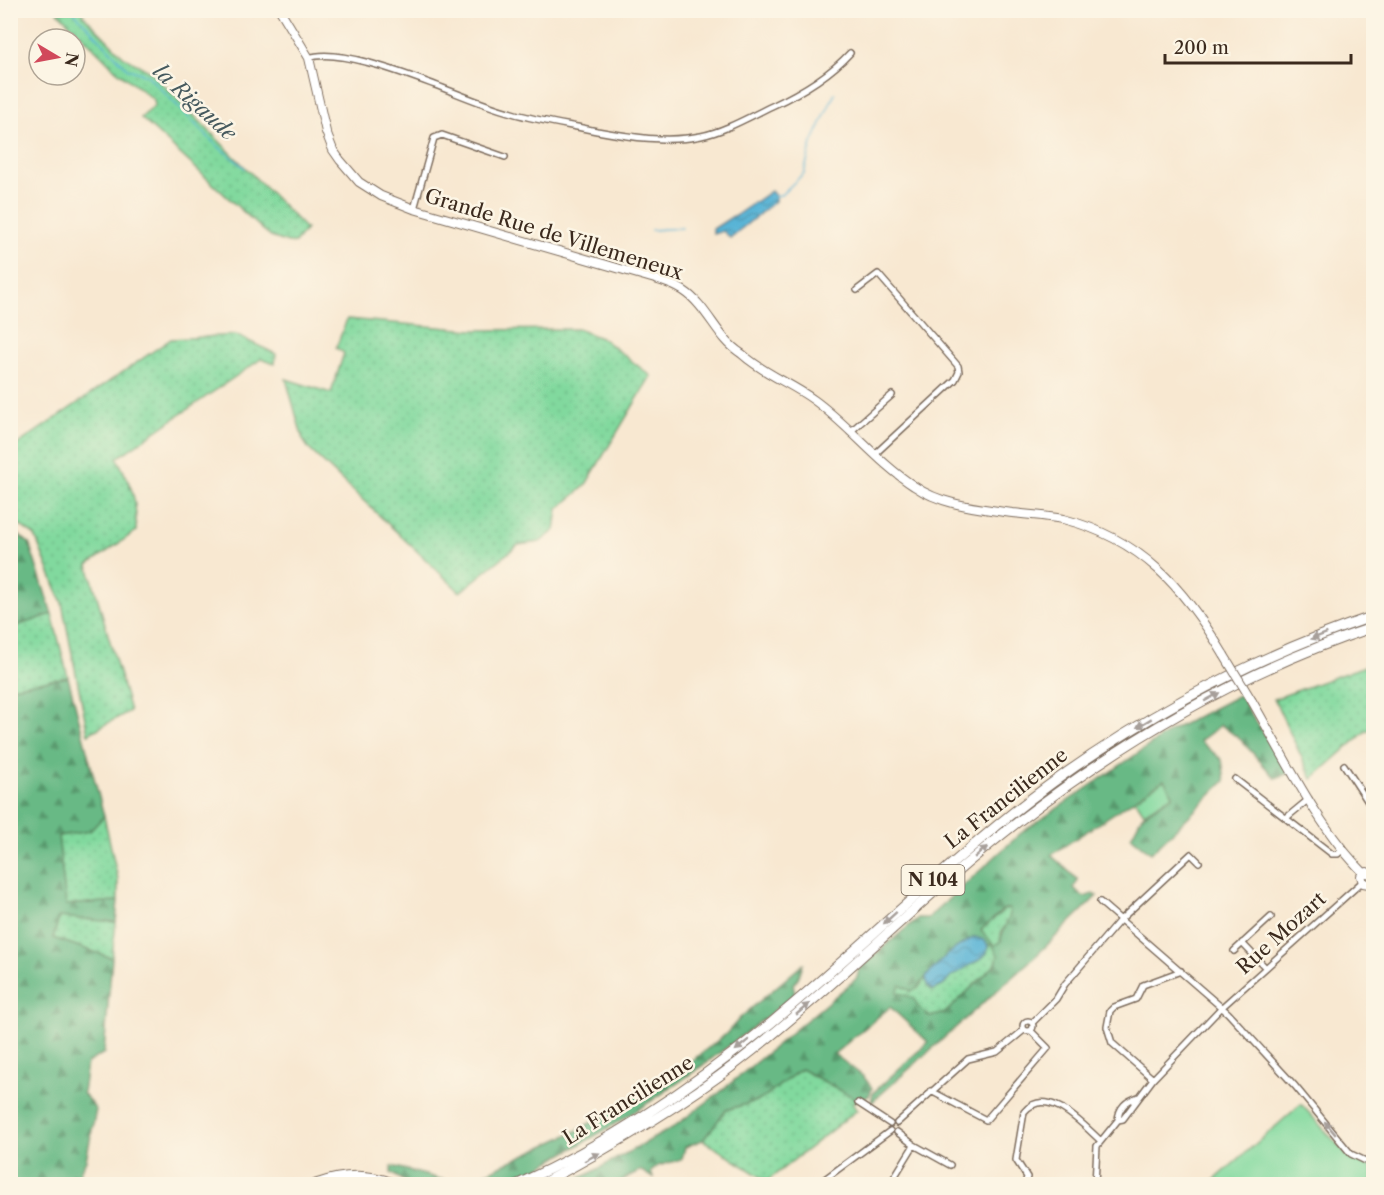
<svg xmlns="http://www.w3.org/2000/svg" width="1384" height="1195" viewBox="0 0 1384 1195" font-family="'Libre Caslon Text',serif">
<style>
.grass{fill:url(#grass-dots);stroke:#5e825e;stroke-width:1.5}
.forest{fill:url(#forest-firs);stroke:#527252;stroke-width:1.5;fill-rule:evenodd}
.park{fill:#81d99e;stroke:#5e825e;stroke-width:1.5}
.water{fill:url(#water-waves);stroke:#4a6f7a;stroke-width:1.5}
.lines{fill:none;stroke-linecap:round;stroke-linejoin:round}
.stream{stroke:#59b4d6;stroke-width:1.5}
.street-casing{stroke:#7d6c5d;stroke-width:8}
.secondary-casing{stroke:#7d6c5d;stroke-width:10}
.highway-casing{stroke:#7d6c5d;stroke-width:11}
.street{stroke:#fff;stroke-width:5}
.secondary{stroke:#fff;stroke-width:8}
.highway{stroke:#fff;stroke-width:9}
.secondary-bridge-casing{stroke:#7d6c5d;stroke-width:10;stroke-linecap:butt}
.secondary-bridge{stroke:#fff;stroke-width:8}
.oneway{fill:#a79f9a}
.labels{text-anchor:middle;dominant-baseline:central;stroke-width:5;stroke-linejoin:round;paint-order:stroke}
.shield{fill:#fcf5e5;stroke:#75675a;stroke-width:1.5}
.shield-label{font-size:18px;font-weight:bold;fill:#3b2a1e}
.street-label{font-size:20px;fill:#3b2a1e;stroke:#fcf5e5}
.water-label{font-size:21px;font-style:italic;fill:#465a5e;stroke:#fcf5e5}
</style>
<defs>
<pattern id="grass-dots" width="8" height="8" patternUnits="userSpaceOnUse" patternTransform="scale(1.5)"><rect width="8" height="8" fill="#81d99e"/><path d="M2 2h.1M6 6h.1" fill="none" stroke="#70ba88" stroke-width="1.8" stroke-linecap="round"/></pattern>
<pattern id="forest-firs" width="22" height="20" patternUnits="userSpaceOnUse" patternTransform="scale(1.5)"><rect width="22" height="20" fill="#68b985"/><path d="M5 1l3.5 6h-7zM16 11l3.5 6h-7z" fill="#57976c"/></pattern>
<pattern id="water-waves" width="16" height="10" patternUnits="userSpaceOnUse" patternTransform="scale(1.5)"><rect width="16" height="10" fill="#59b4d6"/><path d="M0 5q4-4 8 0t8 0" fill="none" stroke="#4b93ad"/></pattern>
</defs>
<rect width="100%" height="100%" fill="#fcf5e5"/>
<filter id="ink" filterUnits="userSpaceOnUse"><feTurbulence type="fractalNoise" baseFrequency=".0167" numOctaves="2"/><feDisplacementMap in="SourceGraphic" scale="12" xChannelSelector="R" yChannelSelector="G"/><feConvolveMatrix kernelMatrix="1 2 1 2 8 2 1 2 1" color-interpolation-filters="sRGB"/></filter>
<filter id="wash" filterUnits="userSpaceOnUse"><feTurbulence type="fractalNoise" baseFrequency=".008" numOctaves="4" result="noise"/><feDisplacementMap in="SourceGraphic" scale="24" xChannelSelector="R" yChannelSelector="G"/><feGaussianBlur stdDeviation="1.35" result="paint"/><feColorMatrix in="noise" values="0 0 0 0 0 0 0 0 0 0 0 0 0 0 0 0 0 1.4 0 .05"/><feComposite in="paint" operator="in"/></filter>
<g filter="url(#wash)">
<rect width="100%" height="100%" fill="#f8e8d1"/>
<path class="grass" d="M 57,11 L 84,11 L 83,15 L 124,57 L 151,72 L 306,229 L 295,243 L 288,243 L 271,237 L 141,118 L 155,105 L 154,100 L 116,70 Z
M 347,319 L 472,330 L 578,329 L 603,339 L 651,376 L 585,486 L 558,509 L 555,530 L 540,542 L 518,545 L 460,592 L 309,449 L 303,440 L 286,379 L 331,393 L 344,353 L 336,348 Z
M 236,335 L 276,354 L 275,364 L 261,359 L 117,458 C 132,488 137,496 136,531 L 88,565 L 130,711 L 88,734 L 62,603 L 35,536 L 11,519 L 11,449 L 171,339 Z
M 52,614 L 68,677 L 11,687 L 10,628 Z
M 1373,663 L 1373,728 L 1366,731 L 1312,779 L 1274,699 Z
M 104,816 L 118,879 L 118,901 L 66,905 L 58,836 L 89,831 Z
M 1005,909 L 1010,909 L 1011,915 L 1001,933 L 1001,941 L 996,964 L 945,1013 L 930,1017 L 897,992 L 900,985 L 918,988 L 926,977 L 927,985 L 932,990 L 942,986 L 952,976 L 987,953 L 988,945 L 992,944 L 981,930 Z
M 59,917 L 116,922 L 112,958 L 53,938 Z
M 801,1069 L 858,1100 L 852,1103 L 857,1110 L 767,1181 L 703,1140 L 726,1110 L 760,1100 Z"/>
<path class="forest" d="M 11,529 L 29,543 L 52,614 L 11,628 Z
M 68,677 L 104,816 L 90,831 L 58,836 L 66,905 L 118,901 L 116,922 L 59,917 L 53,938 L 112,958 L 104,1053 L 87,1063 L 83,1093 L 96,1110 L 86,1160 L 80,1172 L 78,1184 L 11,1184 L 11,684 L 11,687 Z
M 1239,695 L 1289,773 L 1275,778 L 1241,740 L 1221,725 L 1200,741 L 1222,760 L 1225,781 L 1151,853 L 1131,837 L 1142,816 L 1173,795 L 1164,780 L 1051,855 L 1078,880 L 1074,888 L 1084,897 L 1093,894 L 1097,896 L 1038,954 L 871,1103 L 873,1093 L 928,1042 L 890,1007 L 834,1054 L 864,1077 L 872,1088 L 869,1096 L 858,1100 L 801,1069 L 760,1100 L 726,1110 L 703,1140 L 685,1147 L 682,1159 L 658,1166 L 651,1172 L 653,1178 L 640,1170 L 616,1184 L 562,1184 L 587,1175 L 672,1128 L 719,1093 L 857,978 L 859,968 L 918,918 L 928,918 L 1021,833 L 1172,730 ZM 1004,909 L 1010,909 C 1012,921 1001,929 1001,941 L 993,946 L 998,955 L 996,964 L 945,1013 L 930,1017 L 918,1007 L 914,998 L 897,992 L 900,985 L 911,991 L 918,988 L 926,977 L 984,940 L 988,945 L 993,944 L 981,930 Z
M 803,964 L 798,979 L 793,984 L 795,994 C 722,1053 647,1109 563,1154 C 544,1164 523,1179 502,1184 C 494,1186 418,1186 410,1184 C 404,1183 397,1176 391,1173 L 392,1166 L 455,1183 L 468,1181 L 576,1131 L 613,1110 L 694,1059 L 726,1034 L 740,1018 Z"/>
<path class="park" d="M 1164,780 L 1173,795 L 1144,813 L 1135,799 Z
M 1301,1104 L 1347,1155 L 1373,1168 L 1373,1184 L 1210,1184 Z"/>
<path class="water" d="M 771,191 L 776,197 L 775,201 L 730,238 L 723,231 L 713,234 L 713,229 L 733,216 L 735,216 Z
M 975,937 L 984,940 L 988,945 L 987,953 L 982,958 L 952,976 L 942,986 L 932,990 L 927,985 L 926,977 C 942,958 954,947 975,937 Z"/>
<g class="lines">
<path class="stream" d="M 72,10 L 128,69 L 147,75 L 215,144 L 245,168
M 775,196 L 781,195 L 804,173 L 812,143 L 835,93
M 651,230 L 682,228"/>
</g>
</g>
<g filter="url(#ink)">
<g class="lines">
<defs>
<path id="street" d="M 309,58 C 336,47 408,75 435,85 C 461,95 486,106 512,113 C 540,121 568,125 597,131 C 630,137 667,143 701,136 C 725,131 749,117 772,106 C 800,93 829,76 850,53
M 414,209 L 434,138 L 442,135 L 505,157
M 857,290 L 878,274 L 958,366 L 959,372 L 955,380 L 875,454
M 850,432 L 892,395
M 1344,765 L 1374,811
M 1235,779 L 1332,854 L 1338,854 L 1342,850
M 1286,818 L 1309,799
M 1100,902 L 1228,1013 L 1295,1086 L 1351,1154 L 1374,1165
M 1242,943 L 1265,967
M 1234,951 L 1271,917
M1023 1026a5 5 0 1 1 10 0a5 5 0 1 1-10 0Z
M 1032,1023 L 1056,999 L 1065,984 L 1120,920 L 1191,854 L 1199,862
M 1153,1079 L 1112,1043 L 1107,1027 L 1110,1011 L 1114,1007 L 1136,999 L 1143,985 L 1181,971
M 931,1091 L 986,1120 L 1048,1048 L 1031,1031
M 858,1103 L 890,1124
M 1118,1120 C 1119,1107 1126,1101 1138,1097
M 897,1123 L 968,1059 L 997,1052 L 1024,1030
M 897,1132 L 914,1145 L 950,1165
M 818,1184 L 890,1131
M 890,1184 L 914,1145
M 1025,1184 L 1027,1177 L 1016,1160 L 1024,1112 C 1047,1084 1083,1125 1101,1141
M 1095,1184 L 1097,1146 L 1118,1120 L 1123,1119 L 1153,1079 L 1221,1008 L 1362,882"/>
<path id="secondary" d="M 280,10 L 309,58 L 326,132 L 333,150 L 340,160 L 359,182 L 381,196 L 414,209 L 655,279 C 665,282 675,285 684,291 C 701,302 712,324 725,339 C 730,345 736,350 742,354 C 764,374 791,383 814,400 C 850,426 877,462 914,486 C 943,506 979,508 1013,513 C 1030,515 1047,516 1063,519 C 1142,539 1184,588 1224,655
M 1252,701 C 1284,756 1318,828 1364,873
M 1372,882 L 1369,884 L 1363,883 L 1361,876 L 1367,872 L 1374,877"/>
<path id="highway" d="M 316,1184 C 341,1175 367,1173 392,1183
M 518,1184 C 609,1143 694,1086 771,1023 C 853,955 928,881 1010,815 C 1118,729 1243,660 1374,616
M 541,1184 C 609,1148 677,1109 738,1062 C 836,986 922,896 1019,821 C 1126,739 1245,669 1374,627"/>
</defs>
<use href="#street" class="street-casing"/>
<use href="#secondary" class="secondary-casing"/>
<use href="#highway" class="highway-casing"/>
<use href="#street" class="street"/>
<use href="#secondary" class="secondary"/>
<use href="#highway" class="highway"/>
<defs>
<path id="secondary-bridge" d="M 1224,655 L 1252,701"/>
</defs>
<use href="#secondary-bridge" class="secondary-bridge-casing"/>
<use href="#secondary-bridge" class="secondary-bridge"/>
</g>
<defs><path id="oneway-solid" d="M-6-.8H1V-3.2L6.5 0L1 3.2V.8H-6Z" transform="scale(1.5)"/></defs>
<g class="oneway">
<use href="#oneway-solid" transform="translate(1319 636) rotate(159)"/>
<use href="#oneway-solid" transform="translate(1212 697) rotate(-29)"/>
<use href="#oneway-solid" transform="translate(1144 723) rotate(149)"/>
<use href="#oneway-solid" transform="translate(981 852) rotate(-40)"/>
<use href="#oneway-solid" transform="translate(890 918) rotate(138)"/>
<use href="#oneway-solid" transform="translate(803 1009) rotate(-40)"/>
<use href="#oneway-solid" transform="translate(742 1045) rotate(141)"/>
<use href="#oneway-solid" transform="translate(1330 1128) rotate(-130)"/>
<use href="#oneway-solid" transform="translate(592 1157) rotate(-28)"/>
</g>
</g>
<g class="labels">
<rect class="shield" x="901.5" y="865" width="63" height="30" rx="4.5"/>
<g class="shield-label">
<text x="933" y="880">N 104</text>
</g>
<g class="street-label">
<text transform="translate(554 234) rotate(17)">Grande Rue de Villemeneux</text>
<text transform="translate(1006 798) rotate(-38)">La Francilienne</text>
<text transform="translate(1281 933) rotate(-42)">Rue Mozart</text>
<text transform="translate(628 1100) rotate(-32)">La Francilienne</text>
</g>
<g class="water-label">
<text transform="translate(195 102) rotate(42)">la Rigaude</text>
</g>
</g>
<rect width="1384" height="1195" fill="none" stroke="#fcf5e5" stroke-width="36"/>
<g transform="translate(57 57) rotate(100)"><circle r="28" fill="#fcf5e5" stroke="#afa495" stroke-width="1.5"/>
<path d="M0-4.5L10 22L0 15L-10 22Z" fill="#d1495b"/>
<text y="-9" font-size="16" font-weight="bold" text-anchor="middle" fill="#3b2a1e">N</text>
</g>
<path d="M1165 54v9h186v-9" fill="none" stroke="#3b2a1e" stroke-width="3"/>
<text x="1174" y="54" font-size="18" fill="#3b2a1e" stroke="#fcf5e5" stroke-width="4.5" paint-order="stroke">200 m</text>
</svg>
